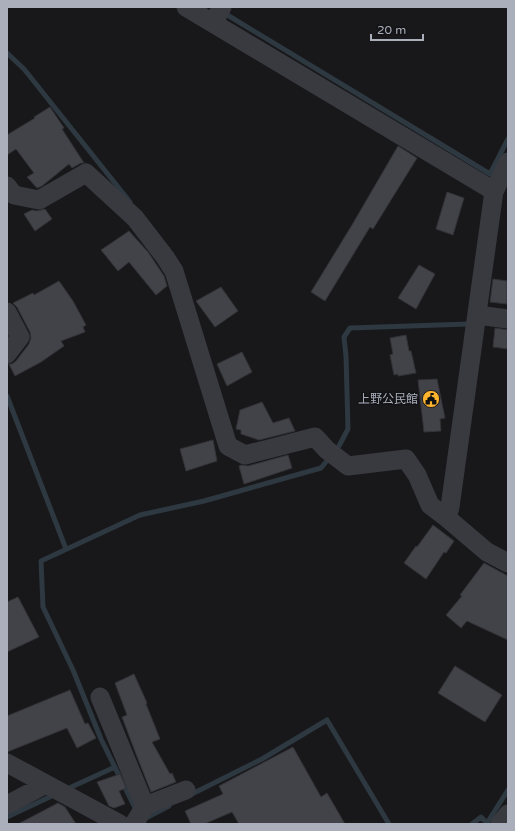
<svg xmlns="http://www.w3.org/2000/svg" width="515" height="831" viewBox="0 0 515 831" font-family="'Varela Round','Noto Sans JP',sans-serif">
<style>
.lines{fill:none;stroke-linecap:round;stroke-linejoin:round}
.stream{stroke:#2d3840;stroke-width:5}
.building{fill:#424348;stroke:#323237}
.minor{stroke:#393a40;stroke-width:19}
.labels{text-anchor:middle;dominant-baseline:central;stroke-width:3;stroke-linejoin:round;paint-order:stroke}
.poi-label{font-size:12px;fill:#aaafbb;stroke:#131316;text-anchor:end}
</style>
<rect width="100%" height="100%" fill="#18181b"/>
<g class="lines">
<path class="stream" d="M 224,13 L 490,174 L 508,139
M 7,53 L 24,69 L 130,202
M 7,396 L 66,549
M 335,451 L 339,446 L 348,429 L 346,356 L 344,337 L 350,328 L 468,324
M 67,789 L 115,767
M 190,795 L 262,759 L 327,720 L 389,824
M 136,810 L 101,739 L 73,670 L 43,607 L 41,561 L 140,515 L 204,501 L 321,468 L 330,457
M 7,817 L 56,794
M 146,818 L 169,806
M 487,823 L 508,790
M 472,824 L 481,817 L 488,824"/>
</g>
<path class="building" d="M 50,107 L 64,128 L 62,129 L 84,163 L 81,163 L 72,168 L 69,164 L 42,186 L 37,188 L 27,177 L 34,173 L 16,149 L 7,155 L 7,135 L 35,118 L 34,117 Z
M 398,146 L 417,158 L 373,229 L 370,227 L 325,301 L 311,292 L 352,225 Z
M 447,192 L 464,198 L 453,235 L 436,229 Z
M 45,209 L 52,219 L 35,231 L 24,214 L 32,210 L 37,211 Z
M 129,231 L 148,252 L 164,276 L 167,286 L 156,295 L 129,262 L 118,271 L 101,250 Z
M 419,265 L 435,274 L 416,309 L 398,298 Z
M 493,279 L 507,281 L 507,304 L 490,302 Z
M 59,281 L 73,301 L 86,325 L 83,327 L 85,332 L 61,341 L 64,346 L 41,362 L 15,376 L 9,364 L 12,364 L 16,361 L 29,344 L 31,338 L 30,332 L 17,307 L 13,303 L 33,293 L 34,295 Z
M 221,287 L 238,311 L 215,327 L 196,301 Z
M 495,328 L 508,330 L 508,349 L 493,347 Z
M 406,335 L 409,351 L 411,351 L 416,373 L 398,376 L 398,374 L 394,375 L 390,355 L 393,354 L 390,338 Z
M 242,352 L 252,372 L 227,386 L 217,364 Z
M 437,379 L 445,418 L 440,419 L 441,431 L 424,432 L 418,380 Z
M 262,402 L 273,423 L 289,418 L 295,431 L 259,440 L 241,434 L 241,430 L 236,429 L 240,410 Z
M 213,440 L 217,461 L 186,471 L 180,449 Z
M 288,455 L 292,468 L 244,484 L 239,466 L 242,465 L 248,466 Z
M 433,525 L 454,541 L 446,553 L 444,552 L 426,579 L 404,563 L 416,546 L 417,547 Z
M 484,563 L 508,576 L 508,640 L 467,621 L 461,628 L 446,615 L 462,596 L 460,595 Z
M 18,597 L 39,637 L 7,652 L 7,602 Z
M 455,666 L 502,695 L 485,722 L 438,693 Z
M 134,674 L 147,703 L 146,704 L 160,739 L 152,742 L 170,774 L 172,773 L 176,782 L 151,792 L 136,754 L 122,717 L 127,715 L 115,683 Z
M 70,690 L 85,724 L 88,723 L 96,738 L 77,748 L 67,728 L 7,752 L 7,716 Z
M 293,747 L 321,797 L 327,793 L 345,824 L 239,824 L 232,812 L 204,824 L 191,824 L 185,811 L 223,794 L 219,786 Z
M 120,774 L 126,788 L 119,791 L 125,804 L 114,808 L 109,806 L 97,782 Z
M 58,803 L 65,807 L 76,824 L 18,824 Z"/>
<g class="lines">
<path class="minor" d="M 186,7 L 494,191 L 450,507 L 447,518
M 213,23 L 222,7
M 7,186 L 14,195 L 39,200 L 86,173 L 135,218 L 165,257 L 174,271 L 228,446 L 245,455 L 315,437 L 327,450 L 348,466 L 406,459 L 417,475 L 430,505 L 447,518 L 487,552 L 508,563
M 493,194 L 508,162
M 7,312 L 20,337 L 7,354
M 477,315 L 508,319
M 100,697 L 145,806 L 134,824
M 7,763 L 120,824
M 7,805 L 46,784
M 145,806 L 186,790
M 500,824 L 508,814"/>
</g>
<defs>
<symbol id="civic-disc" viewBox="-11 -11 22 22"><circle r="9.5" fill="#feb42d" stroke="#131316"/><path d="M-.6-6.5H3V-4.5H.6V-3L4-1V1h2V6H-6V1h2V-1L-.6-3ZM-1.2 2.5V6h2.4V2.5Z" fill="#111"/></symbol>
</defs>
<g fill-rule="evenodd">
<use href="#civic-disc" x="421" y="389" width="20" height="20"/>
</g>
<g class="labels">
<g class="poi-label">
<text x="418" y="399">上野公民館</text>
</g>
</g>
<rect width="515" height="831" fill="none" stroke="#aaafbb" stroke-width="16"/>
<path d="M371 34v6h52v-6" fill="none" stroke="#aaafbb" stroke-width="2"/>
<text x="377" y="34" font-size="12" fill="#aaafbb" stroke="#131316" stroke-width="3" paint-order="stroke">20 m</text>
</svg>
